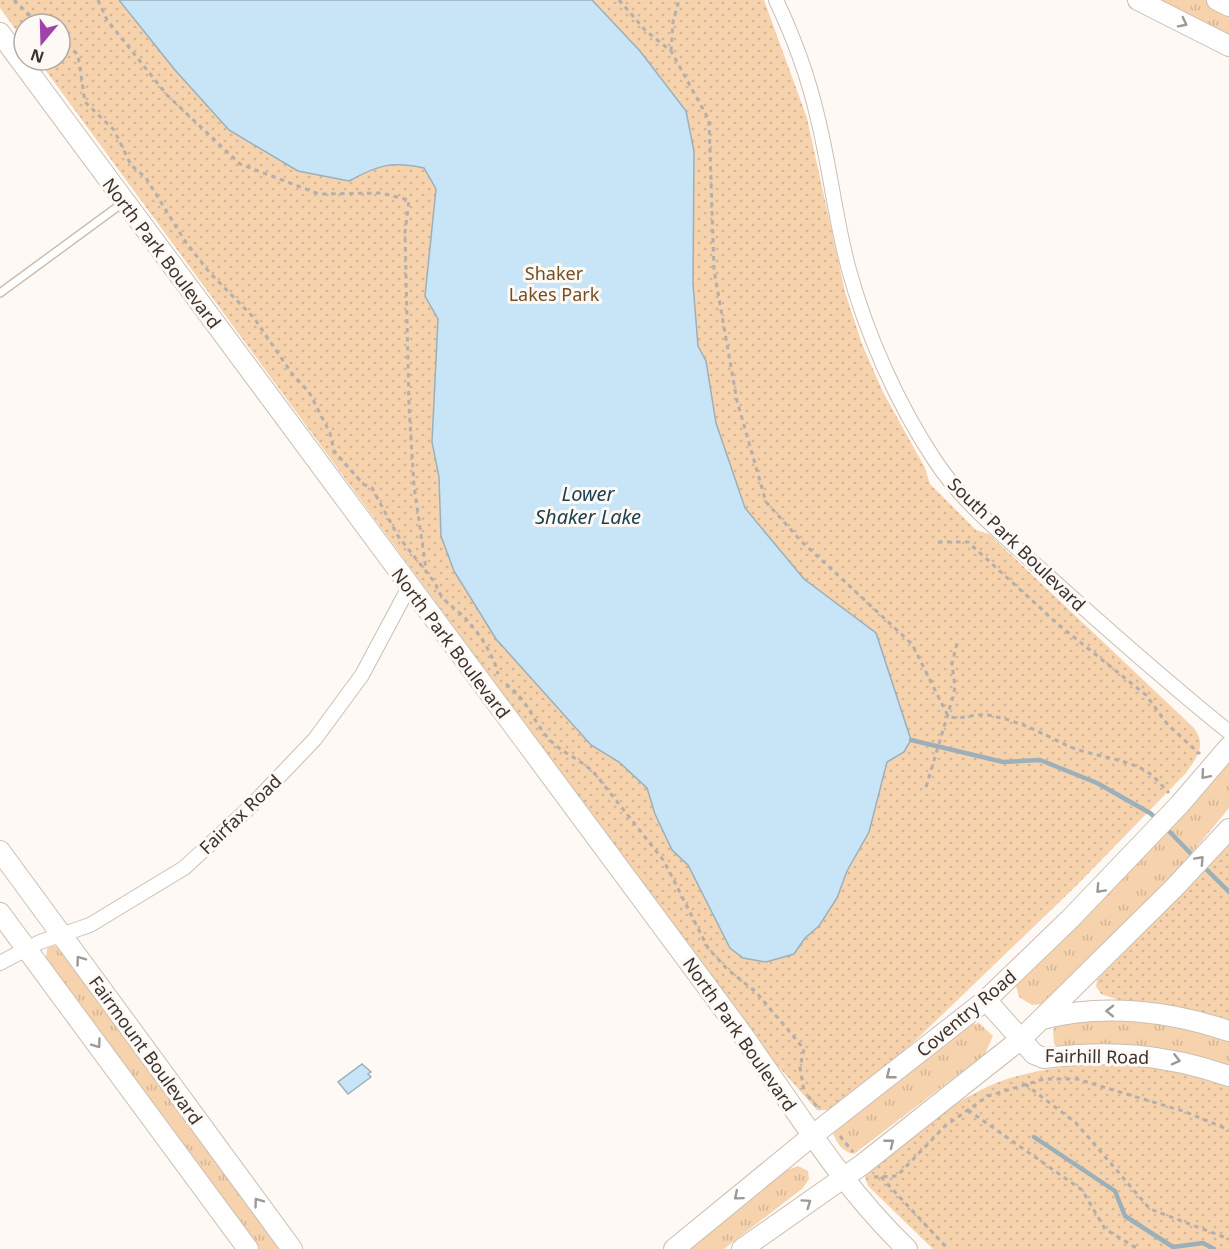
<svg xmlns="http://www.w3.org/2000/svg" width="1229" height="1249" viewBox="0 0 1229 1249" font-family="'Noto Sans',sans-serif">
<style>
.grass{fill:url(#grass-tufts)}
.park{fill:url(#park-dots)}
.water{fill:#c7e5f6;stroke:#9cb0ba;stroke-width:1.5}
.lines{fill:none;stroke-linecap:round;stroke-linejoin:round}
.stream{stroke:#9cb0ba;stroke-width:4.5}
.lane-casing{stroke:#cbbfb3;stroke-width:10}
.street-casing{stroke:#cbbfb3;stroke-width:16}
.secondary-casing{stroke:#cbbfb3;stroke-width:22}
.path{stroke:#b4afaa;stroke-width:3;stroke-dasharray:4.5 4.5;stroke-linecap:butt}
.lane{stroke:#fff;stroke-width:7}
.street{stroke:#fff;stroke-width:14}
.secondary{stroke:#fff;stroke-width:20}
.oneway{stroke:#9c9996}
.labels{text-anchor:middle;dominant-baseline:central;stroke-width:6;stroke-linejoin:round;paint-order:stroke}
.street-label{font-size:18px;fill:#38332e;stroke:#fef9f4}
.park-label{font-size:18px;fill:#744f24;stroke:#fef9f4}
.water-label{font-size:20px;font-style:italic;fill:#1e4153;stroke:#fef9f4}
</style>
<defs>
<pattern id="grass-tufts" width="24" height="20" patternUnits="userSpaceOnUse" patternTransform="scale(1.5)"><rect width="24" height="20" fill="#f6d2ad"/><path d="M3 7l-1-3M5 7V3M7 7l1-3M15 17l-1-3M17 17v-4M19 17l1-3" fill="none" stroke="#d4b595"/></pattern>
<pattern id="park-dots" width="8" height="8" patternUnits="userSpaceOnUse" patternTransform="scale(1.5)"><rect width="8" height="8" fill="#f6d2ad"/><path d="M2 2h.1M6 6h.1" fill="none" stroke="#d4b595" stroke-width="1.8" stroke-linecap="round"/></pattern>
</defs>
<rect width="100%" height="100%" fill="#fef9f4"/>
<path class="grass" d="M 1138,0 L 1217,0 L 1229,6 L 1229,46 Z
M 1229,759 L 1229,808 L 1182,865 L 1044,1004 L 1032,1005 L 1019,997 L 1016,986 L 1023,974 Z
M 53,945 L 62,949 L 285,1249 L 256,1249 L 46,958 L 47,949 Z
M 1098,1019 L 1149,1019 L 1229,1039 L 1229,1067 C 1164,1045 1128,1043 1060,1048 L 1054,1044 L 1053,1029 L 1061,1023 Z
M 979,1023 L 993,1036 L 985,1054 L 854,1154 C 842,1152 837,1143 833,1133 L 838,1125 L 966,1025 Z
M 798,1166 L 808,1171 L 809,1179 L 803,1188 L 724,1249 L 689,1249 L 787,1170 Z"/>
<path class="park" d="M 0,0 L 764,0 L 807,118 L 845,292 L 862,344 L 883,392 L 925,468 L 930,484 L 976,530 L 989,534 L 1194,728 C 1207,746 1197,757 1186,773 L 1077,885 L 916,1040 L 891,1063 L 828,1110 L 817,1110 L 768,1055 L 38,60 L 60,60 L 60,24 L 24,24 L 24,41 L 0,8 Z
M 1229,837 L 1229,1024 L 1186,1010 L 1119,1000 L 1101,994 L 1096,986 L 1098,975 Z
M 1119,1062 L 1178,1069 L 1229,1085 L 1229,1249 L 933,1249 L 868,1186 L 864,1174 L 870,1163 C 906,1139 940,1110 979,1091 C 1021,1069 1072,1065 1119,1062 Z"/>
<path class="water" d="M 119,0 L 592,0 L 640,51 L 686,111 L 694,151 L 693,284 L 698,346 L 706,361 L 716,423 L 745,508 L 804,579 L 876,633 L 911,740 L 904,752 L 887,762 L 869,832 L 847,871 L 837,898 L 819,926 L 805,938 L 794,954 L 766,962 L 743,958 L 730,948 L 688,865 L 672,850 L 655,814 L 647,788 L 619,762 L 591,745 L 496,639 L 454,571 L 441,536 L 439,477 L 432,442 L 438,319 L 425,296 L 436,189 L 424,168 C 391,161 378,165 349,181 L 298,171 L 229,130 L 175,70 Z
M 362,1064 L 371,1072 L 368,1074 L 371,1077 L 348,1094 L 338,1082 Z"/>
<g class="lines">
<path class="stream" d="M 911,740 L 1003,762 L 1040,760 L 1097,783 L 1150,813 L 1158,820
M 1164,826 L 1196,859
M 1202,865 L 1229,892
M 1034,1137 L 1115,1191 L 1125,1216 L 1173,1247 L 1203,1243 L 1214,1249"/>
<defs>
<path id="lane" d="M 0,293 L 124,202"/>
<path id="street" d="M 776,0 C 793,36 808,76 817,115 C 830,166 835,219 849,270 C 867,335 897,403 934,459 C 961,501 1001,533 1037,566 C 1100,623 1163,679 1229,732
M 0,963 L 40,942 L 90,925 L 184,868 L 250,807 L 315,739 L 362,675 L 409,587"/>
<path id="secondary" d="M 1138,0 L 1229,46
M 1217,0 L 1229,6
M 0,33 L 737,1027 C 792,1103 839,1184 907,1249
M 0,851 L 292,1249
M 0,913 L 248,1249
M 986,1000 L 1034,1054 L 1044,1058 C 1111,1050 1165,1054 1229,1076
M 1042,1019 C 1104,1003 1170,1011 1229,1031
M 674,1249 L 812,1136 L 986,1000 L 1070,919 L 1180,804 L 1229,747
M 742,1249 L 863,1164 L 1021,1039 L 1174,888 L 1229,829"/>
</defs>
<use href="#lane" class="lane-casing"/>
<use href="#street" class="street-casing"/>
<use href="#secondary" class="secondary-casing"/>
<path class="path" d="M 14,0 L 39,24
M 98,0 L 107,20 L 167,95 L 240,164 L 319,194 L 381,193 L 409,200 L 405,232 L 409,406 L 414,486 L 426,569
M 619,0 L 645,30 L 671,51 L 709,120 L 714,270 L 737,401 L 766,502 L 801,541 L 912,644 L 948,716 C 960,721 974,713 988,715 C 1019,721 1035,730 1062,743 C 1088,757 1126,757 1149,773 C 1156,778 1163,787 1169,793
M 60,39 L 78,55 L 85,102 L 114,130 L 131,165 L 146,178 L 185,241 L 209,272 L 254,318 L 293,375 L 309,392 L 330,433 L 334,451 L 363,484 L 372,488 L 398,536 L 436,584 C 439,600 456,608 467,620 C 481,636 493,654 498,674
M 671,51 L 673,22 L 679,0
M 938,542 L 968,542 L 1060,626 L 1146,695 L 1168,725 L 1200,754
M 506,684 C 530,703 531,718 548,738 C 562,754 582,759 596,775 L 664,861 L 708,948 L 727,969 L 756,992 L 804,1049 L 800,1067 L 804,1091
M 926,787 L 953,697 L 955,687 L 952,664 L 958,639
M 1025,1084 L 1076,1123 L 1150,1209 L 1229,1239
M 808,1096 L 820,1110
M 968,1110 L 1082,1190 L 1105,1229 L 1138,1249
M 840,1136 L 853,1152
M 874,1177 L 897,1176 L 945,1126 L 988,1096 L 1044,1079 L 1077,1079 L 1186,1112 L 1229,1130
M 881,1177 L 948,1249"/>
<use href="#lane" class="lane"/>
<use href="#street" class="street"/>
<use href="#secondary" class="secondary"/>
</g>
<defs><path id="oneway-chevron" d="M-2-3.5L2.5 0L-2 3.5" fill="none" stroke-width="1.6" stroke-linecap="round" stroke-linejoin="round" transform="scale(1.5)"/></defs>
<g class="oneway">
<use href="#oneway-chevron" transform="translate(1183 23) rotate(27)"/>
<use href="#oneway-chevron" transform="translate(1205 775) rotate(131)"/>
<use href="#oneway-chevron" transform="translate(1200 860) rotate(-47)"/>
<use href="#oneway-chevron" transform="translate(1100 889) rotate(133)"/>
<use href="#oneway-chevron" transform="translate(80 960) rotate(-126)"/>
<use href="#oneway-chevron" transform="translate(1110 1011) rotate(-179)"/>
<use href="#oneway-chevron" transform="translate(97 1044) rotate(54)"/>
<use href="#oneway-chevron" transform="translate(1176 1060) rotate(14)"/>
<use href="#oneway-chevron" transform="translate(890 1075) rotate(142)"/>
<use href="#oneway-chevron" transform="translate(890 1143) rotate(-38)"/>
<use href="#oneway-chevron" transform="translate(738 1196) rotate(140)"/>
<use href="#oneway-chevron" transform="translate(258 1202) rotate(-126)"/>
<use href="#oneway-chevron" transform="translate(807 1203) rotate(-35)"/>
</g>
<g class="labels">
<g class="street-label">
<text transform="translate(162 253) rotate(53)">North Park Boulevard</text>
<text transform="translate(1017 544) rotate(44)">South Park Boulevard</text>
<text transform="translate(451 643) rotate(53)">North Park Boulevard</text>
<text transform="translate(240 814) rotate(-44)">Fairfax Road</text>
<text transform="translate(966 1013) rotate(-40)">Coventry Road</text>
<text transform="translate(740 1034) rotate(55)">North Park Boulevard</text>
<text transform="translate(146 1050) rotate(54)">Fairmount Boulevard</text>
<text transform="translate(1097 1056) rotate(1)">Fairhill Road</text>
</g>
<g class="park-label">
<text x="554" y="273">Shaker<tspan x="554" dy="21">Lakes Park</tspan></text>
</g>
<g class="water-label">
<text x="588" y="493">Lower<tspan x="588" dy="23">Shaker Lake</tspan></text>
</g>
</g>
<g transform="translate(42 42) rotate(199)"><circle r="28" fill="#fef9f4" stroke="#afaaa5" stroke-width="1.5"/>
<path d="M0-4.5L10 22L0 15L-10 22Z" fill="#a042ab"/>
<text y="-9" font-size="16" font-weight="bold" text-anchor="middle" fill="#38332e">N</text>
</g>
</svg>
